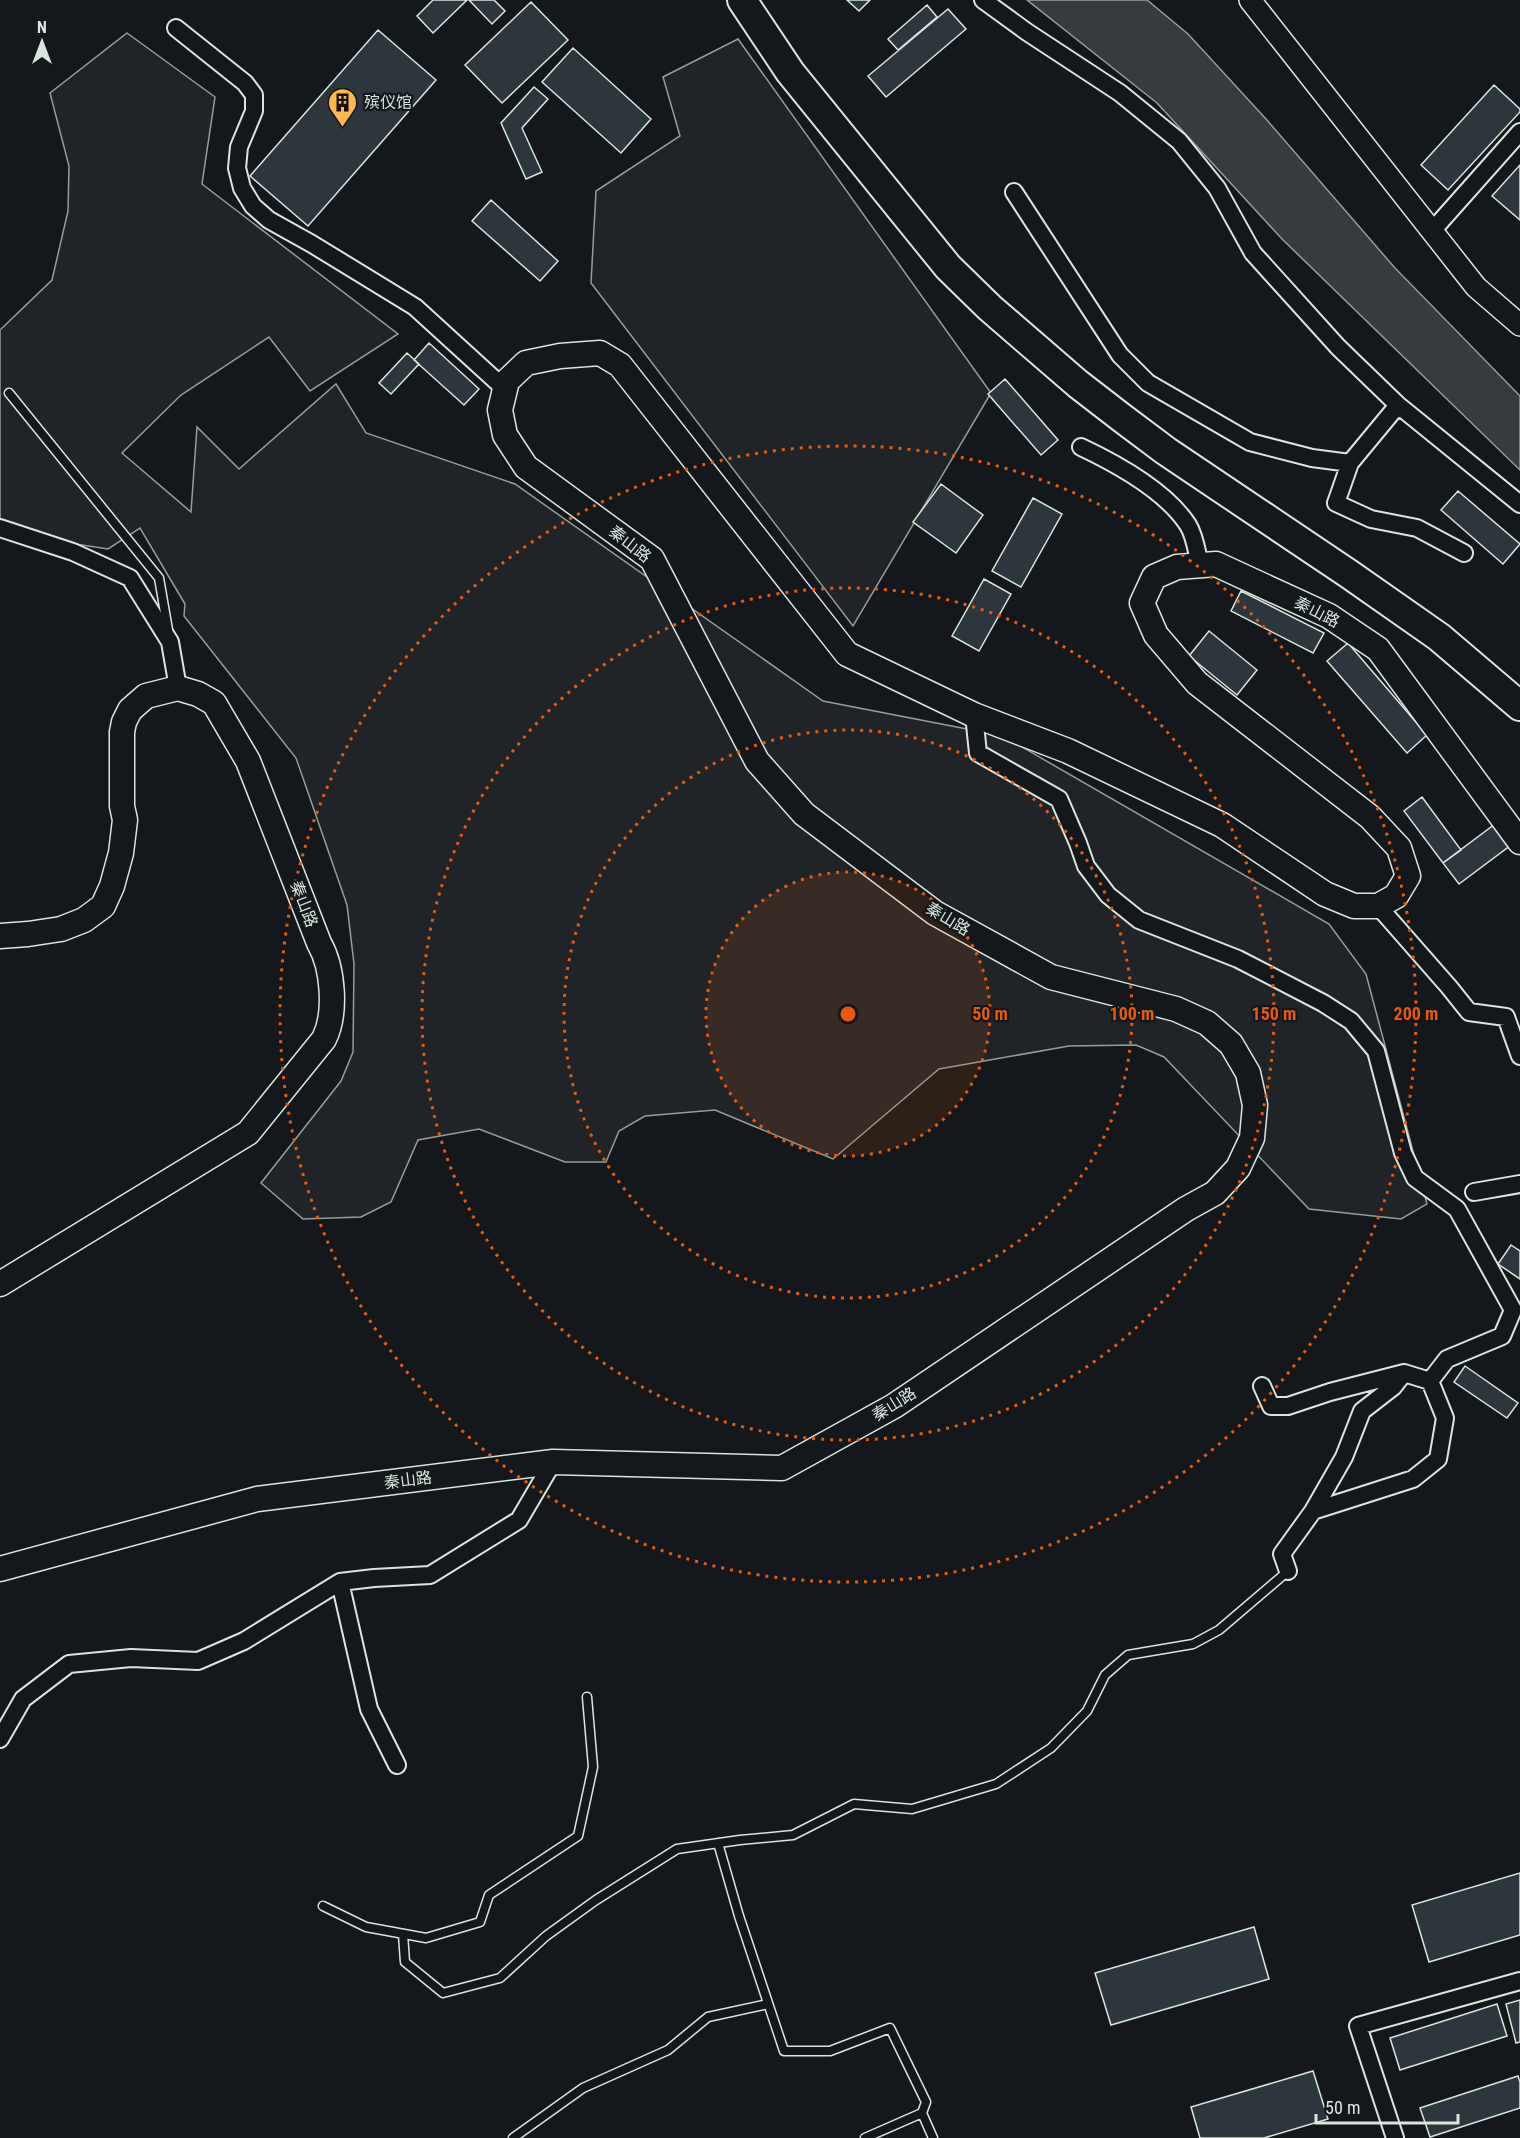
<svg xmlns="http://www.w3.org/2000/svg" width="1520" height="2138" viewBox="0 0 1520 2138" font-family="'Roboto Condensed','Noto Sans SC',sans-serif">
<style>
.green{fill:#202428;stroke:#939e99;stroke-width:1.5}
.water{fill:#363b3e;stroke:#939e99;stroke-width:1.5}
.building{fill:#2c363c;stroke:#d8e6dc;stroke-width:1.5}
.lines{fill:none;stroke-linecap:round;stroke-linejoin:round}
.service-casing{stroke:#d8e6dc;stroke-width:11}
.minor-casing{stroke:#d8e6dc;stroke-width:20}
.tertiary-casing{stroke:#d8e6dc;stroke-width:24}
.secondary-casing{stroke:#d8e6dc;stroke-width:27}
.trunk-casing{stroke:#d8e6dc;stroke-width:32}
.service{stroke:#14181c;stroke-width:8}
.minor{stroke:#14181c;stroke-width:16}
.tertiary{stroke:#14181c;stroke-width:21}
.secondary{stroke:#14181c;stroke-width:24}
.trunk{stroke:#14181c;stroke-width:28}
.ring{fill:none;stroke:#e8590c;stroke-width:3;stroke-dasharray:3 6}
.labels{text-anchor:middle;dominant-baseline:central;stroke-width:4.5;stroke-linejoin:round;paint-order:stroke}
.poi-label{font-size:16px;fill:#d8e6dc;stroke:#14181c;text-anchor:start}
.street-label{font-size:16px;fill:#d8e6dc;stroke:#14181c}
.centre{fill:#e8590c;stroke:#14181c;stroke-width:3}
.ring-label{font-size:18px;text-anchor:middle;font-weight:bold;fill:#e8590c;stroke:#14181c;stroke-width:4.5;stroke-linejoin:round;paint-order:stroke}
</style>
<rect width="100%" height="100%" fill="#14181c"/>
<path class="green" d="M 127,33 L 215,97 L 202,184 L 398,334 L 310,391 L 269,337 L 181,395 L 122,453 L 191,512 L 197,427 L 239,469 L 336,384 L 366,433 L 515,484 L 823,701 L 1003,736 L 1329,924 L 1366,974 L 1427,1204 L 1401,1219 L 1309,1209 L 1164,1057 L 1136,1045 L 1069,1046 L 939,1069 L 833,1159 L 715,1110 L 645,1116 L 619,1131 L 606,1162 L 565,1162 L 479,1129 L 418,1140 L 391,1202 L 361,1217 L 303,1219 L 261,1183 L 341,1081 L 353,1052 L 354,964 L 347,905 L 296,758 L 184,616 L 185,604 L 140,528 L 108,549 L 23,536 L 0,527 L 0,330 L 52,280 L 68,211 L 69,166 L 50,93 Z
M 738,39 L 991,393 L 853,626 L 591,283 L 596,191 L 680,136 L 663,77 Z"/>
<path class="water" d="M 1027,0 L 1147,0 L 1188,34 L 1266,119 L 1395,268 L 1520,396 L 1520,470 L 1282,239 L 1157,103 Z"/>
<path class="building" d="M 433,0 L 467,0 L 433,33 L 417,16 Z
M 469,0 L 494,0 L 505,11 L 492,24 Z
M 847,0 L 870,0 L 859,11 Z
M 531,2 L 568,40 L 502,103 L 465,65 Z
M 927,5 L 937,17 L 898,50 L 888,39 Z
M 948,9 L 966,29 L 886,97 L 868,76 Z
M 378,30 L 436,80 L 308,226 L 250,176 Z
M 573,48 L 651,119 L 621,153 L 542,82 Z
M 1494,85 L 1520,109 L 1520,112 L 1448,190 L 1421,165 Z
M 534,87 L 548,99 L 522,128 L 542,172 L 526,179 L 501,123 Z
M 1520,165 L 1520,220 L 1492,196 Z
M 491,200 L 558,261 L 540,281 L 472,221 Z
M 429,343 L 479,389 L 464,405 L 414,360 Z
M 407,353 L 419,364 L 391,394 L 379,383 Z
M 1005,379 L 1058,440 L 1041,455 L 988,394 Z
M 941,484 L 983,515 L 956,553 L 913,522 Z
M 1458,491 L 1520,544 L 1503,564 L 1441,510 Z
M 1033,498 L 1062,514 L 1021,587 L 992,571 Z
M 984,579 L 1011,594 L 979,651 L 952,636 Z
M 1241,591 L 1324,633 L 1313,653 L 1231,611 Z
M 1209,631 L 1257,670 L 1237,695 L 1189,656 Z
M 1348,643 L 1427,735 L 1407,753 L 1327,661 Z
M 1422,797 L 1461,850 L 1443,863 L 1404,811 Z
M 1495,824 L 1511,845 L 1459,884 L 1443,863 Z
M 1511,1245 L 1520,1251 L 1520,1279 L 1498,1264 Z
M 1465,1366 L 1518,1403 L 1507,1418 L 1454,1382 Z
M 1520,1873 L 1520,1935 L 1429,1962 L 1412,1905 Z
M 1254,1927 L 1269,1979 L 1111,2025 L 1095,1973 Z
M 1520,2000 L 1520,2042 L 1516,2043 L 1506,2004 Z
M 1497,2004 L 1507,2036 L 1400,2070 L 1390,2038 Z
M 1313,2071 L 1328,2119 L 1264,2138 L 1200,2138 L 1191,2107 Z
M 1518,2076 L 1520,2082 L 1520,2108 L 1430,2137 L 1420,2108 Z"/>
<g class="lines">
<defs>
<path id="service" d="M 9,393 L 159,578 L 168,630
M 718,1843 L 739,1916 L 784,2051 L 830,2051 L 890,2028 L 926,2102 L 922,2113 L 865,2138
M 323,1906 L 366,1927 L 426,1938 L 480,1922 L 489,1895 L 578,1836 L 593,1767 L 587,1697
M 403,1934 L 405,1962 L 443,1993 L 500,1978 L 546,1936 L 596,1900 L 677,1849 L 740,1840 L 793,1835 L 854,1804 L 912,1809 L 996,1784 L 1051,1748 L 1087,1711 L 1105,1675 L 1128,1655 L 1193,1644 L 1219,1630 L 1288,1571
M 922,2113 L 933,2138
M 513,2138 L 583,2088 L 668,2050 L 708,2017 L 768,2004"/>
<path id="minor" d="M 983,0 L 1027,32 L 1120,93 L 1179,141 L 1217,188 L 1253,253 L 1338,347 L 1398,405 L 1520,504
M 176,28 L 245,83 L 254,95 L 254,111 L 239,147 L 237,168 L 242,188 L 253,206 L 269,220 L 312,244 L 415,307 L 505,389
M 1014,192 L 1120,355 L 1148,383 L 1250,442 L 1312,458 L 1350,463 L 1398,405
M 1432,231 L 1520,132
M 1081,447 C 1117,464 1166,491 1188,525 C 1195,536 1197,553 1200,565
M 1350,463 L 1336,503 L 1371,519 L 1417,528 L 1464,553
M 0,528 L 73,552 L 130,578 L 170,642 L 178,688
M 974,715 L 978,753 L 1059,799 L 1078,843 L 1086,866 L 1108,895 L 1139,920 L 1238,959 L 1323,1003 L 1351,1021 L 1376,1051 L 1403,1153 L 1415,1178 L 1457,1209 L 1513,1310 L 1502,1336 L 1447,1359 L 1430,1381
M 1378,906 L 1449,987 L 1469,1012 L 1506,1017 L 1520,1056
M 1474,1192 L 1520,1184
M 1262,1386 L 1271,1406 L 1288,1406 L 1330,1392 L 1404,1373 L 1430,1381 L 1445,1418 L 1438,1459 L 1413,1479 L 1313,1511
M 1288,1571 L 1282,1554 L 1313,1511 L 1344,1457 L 1362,1411 L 1393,1387 L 1404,1373
M 340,1582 L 369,1709 L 397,1765
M 0,1739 L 23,1699 L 69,1664 L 131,1658 L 198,1661 L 244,1641 L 340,1582 L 374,1578 L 430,1575 L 519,1520 L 553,1462
M 1395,2138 L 1358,2026 L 1520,1981"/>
<path id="tertiary" d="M 1250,0 L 1476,287 L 1520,325"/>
<path id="secondary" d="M 0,936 L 28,934 L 61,929 L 84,920 L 103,906 L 112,886 L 121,853 L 125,820 L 122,806 L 122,732 L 124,722 L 130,710 L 146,696 L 178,688 L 198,694 L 214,703 L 248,761 L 319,943 C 333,967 337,1013 324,1039 L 248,1133 L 0,1284
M 0,1569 L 257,1499 L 553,1462 L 782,1468 L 894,1406 L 1186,1209 L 1215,1193 L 1238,1168 L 1252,1138 L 1255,1105 L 1248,1073 L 1231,1044 L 1207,1023 L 1176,1009 L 1051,977 L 935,913 L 804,814 L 757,761 L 652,559 L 526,467 L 505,435 L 500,410 L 507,381 L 526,363 L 560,356 L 600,353 L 620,365 L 847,654 L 974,715 L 1068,751 L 1222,825 L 1325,894 L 1354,906 L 1378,906 L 1396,896 L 1408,876 L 1399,848 L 1370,817 L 1197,683 L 1156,635 L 1142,603 L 1154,577 L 1177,567 L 1216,564 L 1329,616 L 1378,649 L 1520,842"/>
<path id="trunk" d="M 742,0 L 790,72 L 948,267 L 990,308 L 1078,384 L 1122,418 L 1166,451 L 1349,574 L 1439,637 L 1520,706"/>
</defs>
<use href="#service" class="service-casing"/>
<use href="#minor" class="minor-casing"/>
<use href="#tertiary" class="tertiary-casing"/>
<use href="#secondary" class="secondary-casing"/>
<use href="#trunk" class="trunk-casing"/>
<use href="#service" class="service"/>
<use href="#minor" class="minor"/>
<use href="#tertiary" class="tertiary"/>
<use href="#secondary" class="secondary"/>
<use href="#trunk" class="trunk"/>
</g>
<circle cx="848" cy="1014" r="142" fill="#e8590c" fill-opacity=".12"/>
<g class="ring">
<circle cx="848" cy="1014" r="142"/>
<circle cx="848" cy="1014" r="284"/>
<circle cx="848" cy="1014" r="426"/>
<circle cx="848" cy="1014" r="568"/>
</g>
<defs>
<symbol id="building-pin" viewBox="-11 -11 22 30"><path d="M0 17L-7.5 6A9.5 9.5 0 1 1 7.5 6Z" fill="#ffb74d" stroke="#14181c"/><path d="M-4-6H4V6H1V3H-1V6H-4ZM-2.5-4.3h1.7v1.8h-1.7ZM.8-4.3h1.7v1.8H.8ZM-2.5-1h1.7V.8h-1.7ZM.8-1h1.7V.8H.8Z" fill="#111"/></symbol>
</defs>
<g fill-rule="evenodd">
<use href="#building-pin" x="326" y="86" width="33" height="45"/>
</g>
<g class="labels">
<g class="poi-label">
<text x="364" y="102">殡仪馆</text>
</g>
<g class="street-label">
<text transform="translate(630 544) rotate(38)">秦山路</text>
<text transform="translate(1317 612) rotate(27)">秦山路</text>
<text transform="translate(304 904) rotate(69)">秦山路</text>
<text transform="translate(948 919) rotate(31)">秦山路</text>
<text transform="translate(894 1404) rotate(-32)">秦山路</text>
<text transform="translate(408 1480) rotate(-7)">秦山路</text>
</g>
</g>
<circle cx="848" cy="1014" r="9" class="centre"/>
<g class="ring-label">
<text x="990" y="1020">50 m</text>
<text x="1132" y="1020">100 m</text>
<text x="1274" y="1020">150 m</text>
<text x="1416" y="1020">200 m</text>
</g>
<g transform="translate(42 42)" stroke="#14181c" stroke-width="4.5" paint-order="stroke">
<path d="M0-4.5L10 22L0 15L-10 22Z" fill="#d8e6dc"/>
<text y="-9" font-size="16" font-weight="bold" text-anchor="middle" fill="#d8e6dc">N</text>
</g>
<path d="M1316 2114v9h142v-9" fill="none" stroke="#d8e6dc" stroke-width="3"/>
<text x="1325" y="2114" font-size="18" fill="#d8e6dc" stroke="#14181c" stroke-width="4.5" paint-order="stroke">50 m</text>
</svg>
